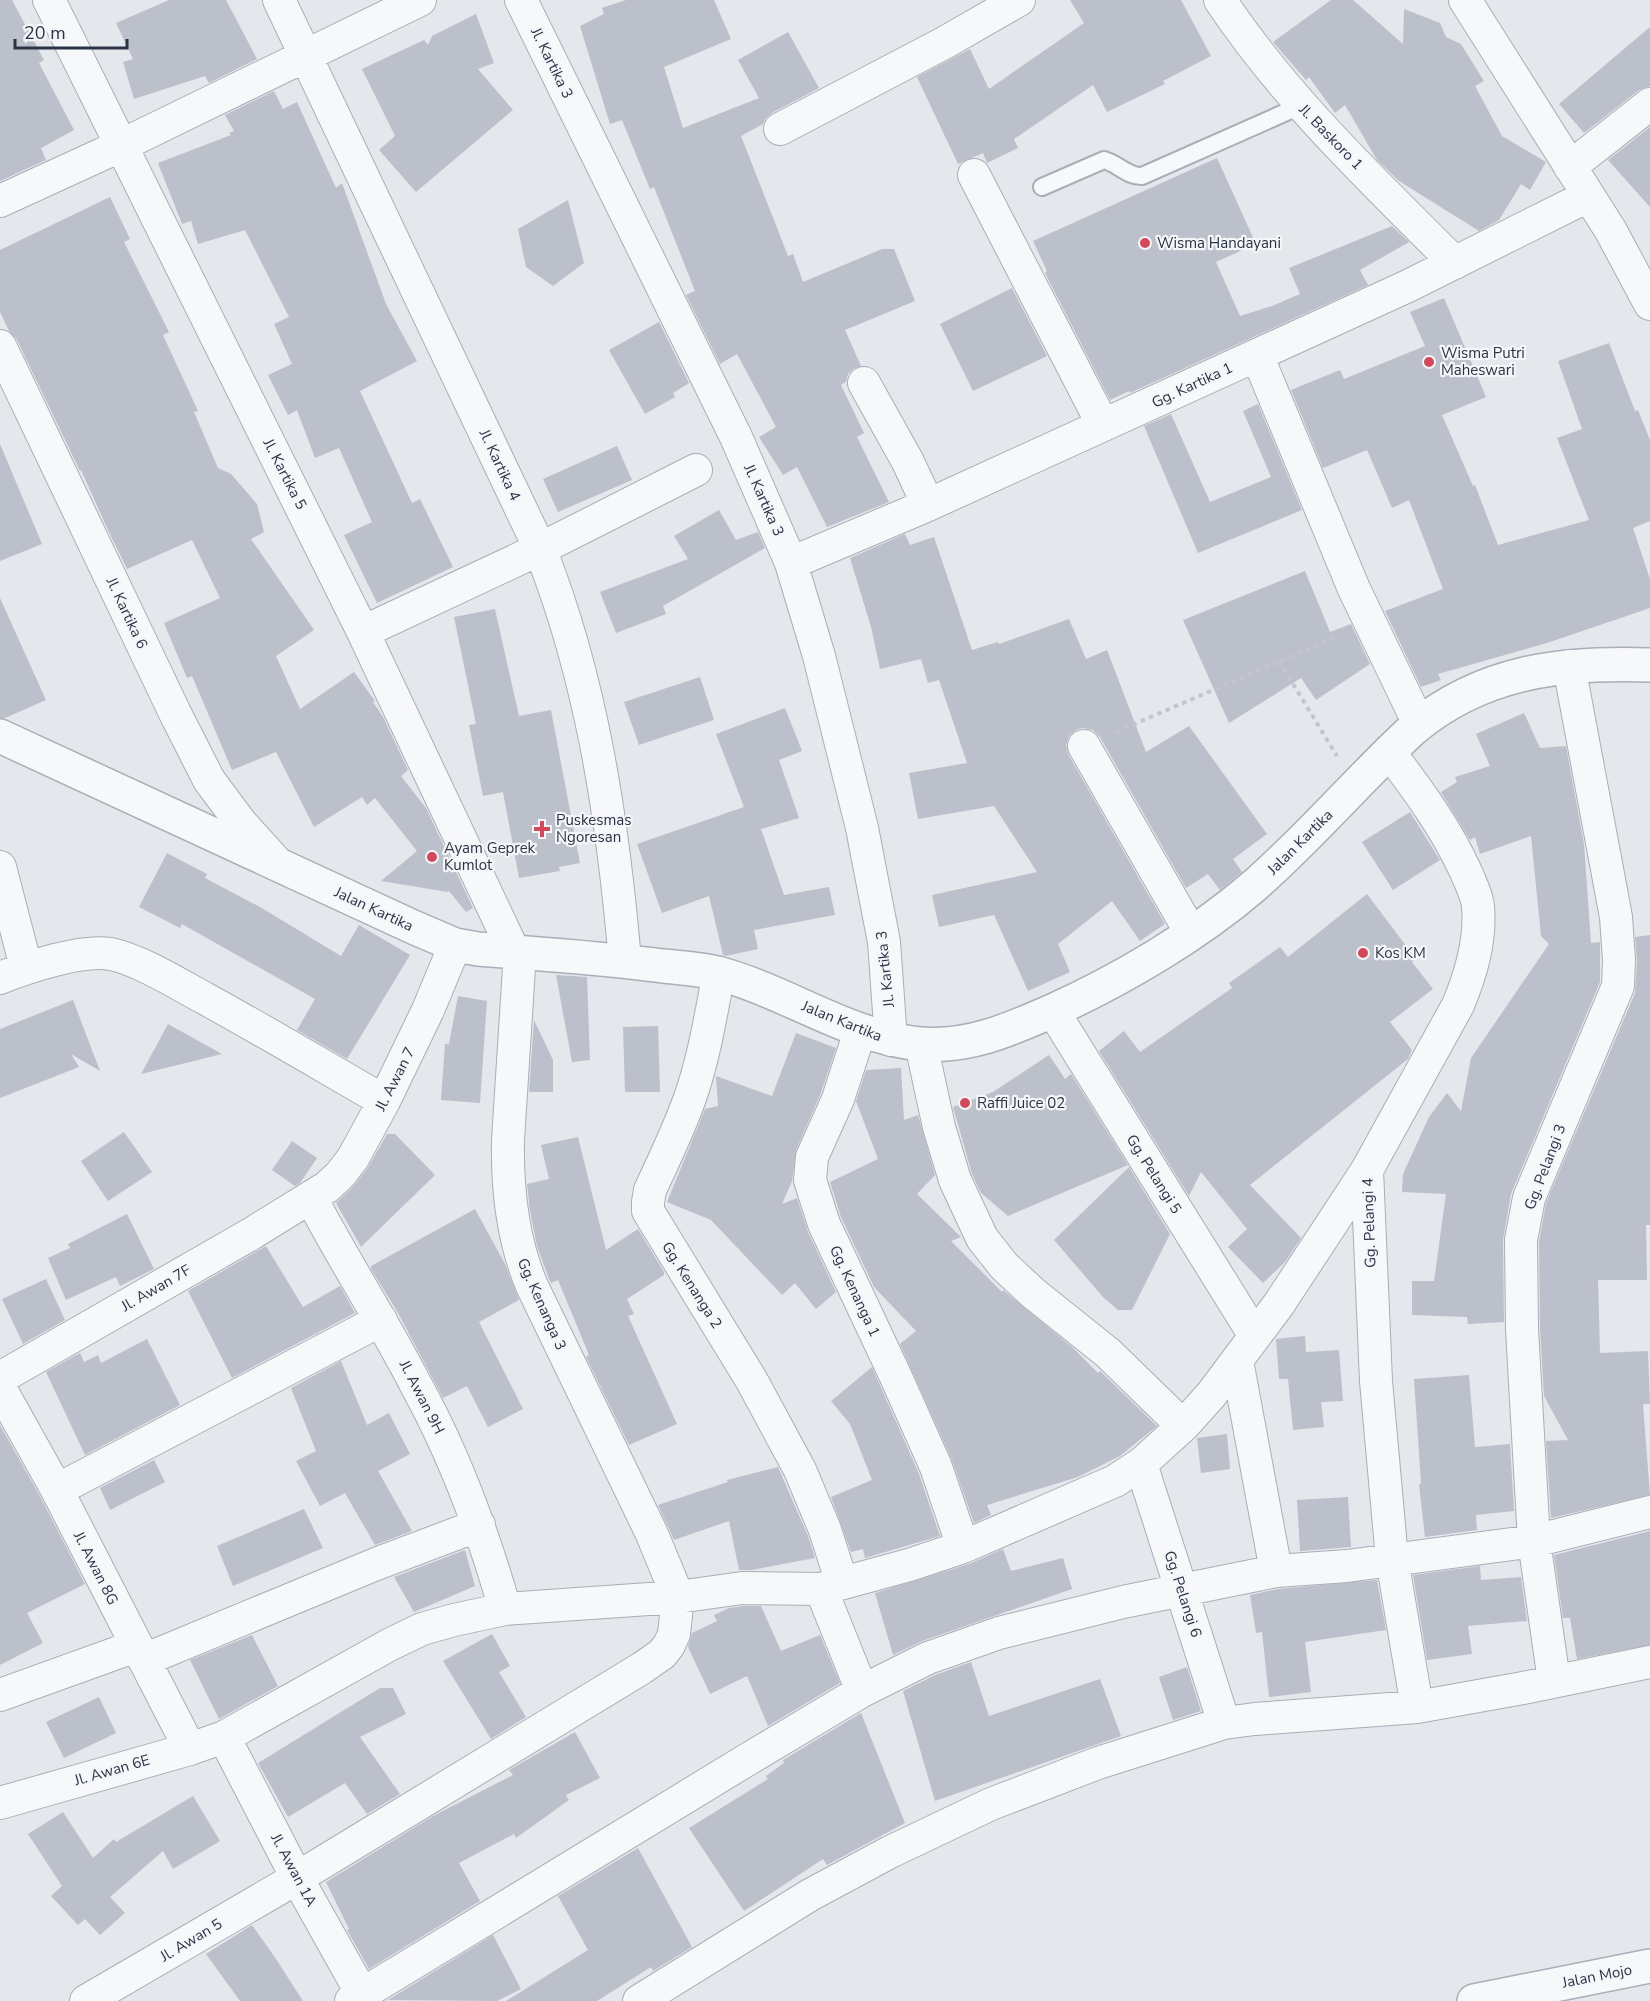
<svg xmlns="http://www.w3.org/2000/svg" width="1650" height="2001" viewBox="0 0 1650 2001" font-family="'Nunito Sans',sans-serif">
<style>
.building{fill:#bbc0ca}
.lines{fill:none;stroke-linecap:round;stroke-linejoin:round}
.service-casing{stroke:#a9aeb7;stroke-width:20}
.minor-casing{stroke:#a9aeb7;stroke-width:34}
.tertiary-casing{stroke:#a9aeb7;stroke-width:36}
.path{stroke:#c2c5cb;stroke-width:4;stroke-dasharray:4.5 4.5;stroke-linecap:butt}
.service{stroke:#f7f8fa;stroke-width:16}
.minor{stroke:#f7f8fa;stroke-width:32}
.tertiary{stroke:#f7f8fa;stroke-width:33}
.poi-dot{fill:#d1495b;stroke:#f4f6f9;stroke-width:2}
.labels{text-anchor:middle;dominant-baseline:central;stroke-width:4.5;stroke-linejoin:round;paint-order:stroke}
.street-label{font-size:15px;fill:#2b3445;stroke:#f4f6f9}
.poi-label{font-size:15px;fill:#2b3445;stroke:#f4f6f9;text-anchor:start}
</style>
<rect width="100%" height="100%" fill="#e4e7ec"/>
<path class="building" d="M 0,0 L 12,0 L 44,60 L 39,63 L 74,130 L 41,148 L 46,160 L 0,181 Z
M 169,0 L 226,0 L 257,59 L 209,83 L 205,76 L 134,99 L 123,62 L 133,59 L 116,23 Z
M 626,0 L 714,0 L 731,39 L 664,67 L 683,128 L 759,98 L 738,60 L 788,32 L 819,88 L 772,113 L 765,119 L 763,124 L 741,136 L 788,256 L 793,254 L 803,282 L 882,249 L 894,249 L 915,301 L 845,330 L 861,366 L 855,368 L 848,374 L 846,382 L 841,385 L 864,433 L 857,437 L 889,502 L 827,527 L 797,467 L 783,475 L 759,437 L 776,427 L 737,354 L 720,364 L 686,295 L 695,291 L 654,187 L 650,189 L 622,120 L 610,124 L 580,26 L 604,14 L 602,8 Z
M 1070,0 L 1181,0 L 1211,56 L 1163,81 L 1165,84 L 1107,112 L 1093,85 L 1014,139 L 1018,148 L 987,163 L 983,153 L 958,164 L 917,77 L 970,49 L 989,89 L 1084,23 Z
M 1331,0 L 1353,0 L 1403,44 L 1404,9 L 1440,23 L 1446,37 L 1461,44 L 1484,81 L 1475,86 L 1502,136 L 1546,162 L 1530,190 L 1521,184 L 1499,220 L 1479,231 L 1399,181 L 1377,160 L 1345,105 L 1335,113 L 1309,77 L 1306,80 L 1273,42 Z
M 476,14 L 494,63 L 478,69 L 513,110 L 416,192 L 379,150 L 395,136 L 362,69 L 424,40 L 428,45 L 432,36 Z
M 1650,27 L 1650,86 L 1639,90 L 1584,133 L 1559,104 Z
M 274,91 L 283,109 L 297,102 L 336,188 L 342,183 L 386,304 L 417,361 L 360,391 L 412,503 L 420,499 L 453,567 L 377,603 L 344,535 L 372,522 L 339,448 L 315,458 L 297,410 L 288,415 L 268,375 L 292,364 L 274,324 L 289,317 L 245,230 L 198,244 L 191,221 L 182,224 L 158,163 L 231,135 L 229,133 L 234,131 L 225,115 Z
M 1650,127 L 1650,207 L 1608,160 Z
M 1217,158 L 1256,244 L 1216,262 L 1240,316 L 1272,306 L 1300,294 L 1289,268 L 1392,226 L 1409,242 L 1360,270 L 1368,285 L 1130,393 L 1129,391 L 1110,400 L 1045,273 L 1047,271 L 1033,241 Z
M 110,197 L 130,239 L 124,242 L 169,332 L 163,335 L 198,411 L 194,412 L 218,468 L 231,474 L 257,504 L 264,532 L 251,539 L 314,630 L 276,656 L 300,709 L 354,672 L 375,701 L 373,702 L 383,717 L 408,770 L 401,776 L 426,808 L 473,908 L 466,912 L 449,891 L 448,892 L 381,881 L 417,851 L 375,798 L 367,805 L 362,797 L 314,827 L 276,752 L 232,770 L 192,676 L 187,678 L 164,623 L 220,598 L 192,540 L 127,569 L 108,530 L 81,470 L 80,471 L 16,338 L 9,331 L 0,312 L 0,250 Z
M 568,200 L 584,263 L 553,286 L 526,267 L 518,229 Z
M 1012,288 L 1047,356 L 973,391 L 940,324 Z
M 1444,298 L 1486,397 L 1442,415 L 1473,486 L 1475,485 L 1498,545 L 1589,520 L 1557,438 L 1582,429 L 1558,361 L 1609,343 L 1635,411 L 1638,410 L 1650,440 L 1650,521 L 1633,528 L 1650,579 L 1650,608 L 1547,643 L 1438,674 L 1441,680 L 1421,687 L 1385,611 L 1443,589 L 1409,500 L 1392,508 L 1367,450 L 1323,468 L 1291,390 L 1340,370 L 1344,379 L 1425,346 L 1410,312 Z
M 659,322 L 689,383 L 673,393 L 675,397 L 645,414 L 609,350 Z
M 1258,404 L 1302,510 L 1198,553 L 1144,426 L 1171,414 L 1210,502 L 1271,477 L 1243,411 Z
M 0,444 L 42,544 L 0,561 Z
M 617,446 L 632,480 L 558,512 L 543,479 Z
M 719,510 L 736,540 L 758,532 L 765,548 L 663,606 L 666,614 L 616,633 L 600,592 L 688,559 L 674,536 Z
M 905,534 L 910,545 L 934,537 L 972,650 L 998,642 L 999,644 L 1069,619 L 1086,659 L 1107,650 L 1146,752 L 1189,726 L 1267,834 L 1233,859 L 1242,872 L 1220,890 L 1208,874 L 1186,888 L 1100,737 L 1093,730 L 1083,728 L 1076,730 L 1069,736 L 1066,745 L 1068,754 L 1165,924 L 1140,941 L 1112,901 L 1058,944 L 1070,972 L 1028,991 L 994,915 L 939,927 L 932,895 L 1037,872 L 994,806 L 918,819 L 909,773 L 967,763 L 939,680 L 928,683 L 921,659 L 880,669 L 871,627 L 850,558 Z
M 1305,571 L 1330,632 L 1351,624 L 1370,664 L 1316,700 L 1301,678 L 1229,723 L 1183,620 Z
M 0,598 L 46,700 L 5,718 L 0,718 Z
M 495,609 L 519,716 L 551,710 L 580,863 L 559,867 L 560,871 L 519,878 L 503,792 L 483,796 L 469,725 L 476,724 L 454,617 Z
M 700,677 L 714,720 L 639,745 L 624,702 Z
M 785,708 L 802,751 L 779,760 L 799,818 L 761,829 L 784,895 L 829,887 L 835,915 L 754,930 L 758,949 L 726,956 L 723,955 L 709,896 L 662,913 L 637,844 L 744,807 L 716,734 Z
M 1524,713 L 1540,748 L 1566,746 L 1584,844 L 1591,943 L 1600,942 L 1600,982 L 1511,1194 L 1503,1240 L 1504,1322 L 1468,1324 L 1467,1317 L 1412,1315 L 1412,1281 L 1434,1281 L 1446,1194 L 1402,1192 L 1403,1174 L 1429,1117 L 1447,1093 L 1461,1111 L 1471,1058 L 1549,944 L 1541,936 L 1531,836 L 1480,854 L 1475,837 L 1470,840 L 1441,792 L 1457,782 L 1455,777 L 1490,766 L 1476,734 Z
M 1410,812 L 1440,860 L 1393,890 L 1362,842 Z
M 167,853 L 207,874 L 205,878 L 260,907 L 341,956 L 359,925 L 410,955 L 347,1059 L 297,1030 L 315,999 L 182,924 L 180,928 L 139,907 Z
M 1367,894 L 1416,959 L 1412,962 L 1433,989 L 1390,1022 L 1412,1050 L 1408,1059 L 1250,1185 L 1301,1238 L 1285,1262 L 1263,1283 L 1228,1247 L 1247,1229 L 1201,1172 L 1189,1196 L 1099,1051 L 1124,1031 L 1140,1052 L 1232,988 L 1229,983 L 1280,947 L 1288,957 Z
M 1650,935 L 1650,1225 L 1646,1225 L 1647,1280 L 1598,1280 L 1600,1353 L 1648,1351 L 1650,1404 L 1643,1404 L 1650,1495 L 1551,1518 L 1546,1441 L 1568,1440 L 1544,1396 L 1540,1328 L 1539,1242 L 1546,1203 L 1635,993 L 1637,961 L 1635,937 Z
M 556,975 L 587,977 L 590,1060 L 572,1062 Z
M 458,996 L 487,1001 L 480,1103 L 441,1100 L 445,1044 L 449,1044 Z
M 73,1000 L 100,1071 L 71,1054 L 79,1067 L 0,1098 L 0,1029 Z
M 534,1020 L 553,1060 L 553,1092 L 529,1092 Z
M 168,1024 L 222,1054 L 141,1074 Z
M 658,1026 L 660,1092 L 625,1092 L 623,1027 Z
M 796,1033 L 836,1048 L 821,1093 L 796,1150 L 792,1181 L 782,1204 L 797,1198 L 808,1232 L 836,1292 L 816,1309 L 795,1283 L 782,1295 L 711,1220 L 667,1202 L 705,1109 L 718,1106 L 716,1076 L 772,1096 Z
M 1049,1055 L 1065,1079 L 1071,1074 L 1128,1165 L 1008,1216 L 981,1193 L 972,1174 L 953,1107 L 993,1092 Z
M 901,1068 L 904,1120 L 918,1115 L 935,1175 L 917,1194 L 961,1237 L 951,1241 L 1002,1292 L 1003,1290 L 1072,1347 L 1098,1373 L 1100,1371 L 1157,1426 L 1120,1456 L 1078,1477 L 987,1505 L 991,1515 L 974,1523 L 952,1460 L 900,1344 L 916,1331 L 874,1287 L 841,1217 L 830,1182 L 878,1159 L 856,1101 L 866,1070 Z
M 124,1132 L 152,1172 L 108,1201 L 81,1161 Z
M 387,1134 L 395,1134 L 435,1175 L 361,1247 L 336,1203 L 352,1188 L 367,1169 Z
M 578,1137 L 606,1250 L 638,1229 L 664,1272 L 664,1275 L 627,1299 L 634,1314 L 628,1316 L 677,1424 L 629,1445 L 586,1357 L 589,1355 L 558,1280 L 551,1283 L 549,1279 L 537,1246 L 530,1211 L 527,1184 L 549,1179 L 541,1145 Z
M 292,1141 L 317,1158 L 300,1183 L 295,1186 L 272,1170 Z
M 1129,1167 L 1170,1234 L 1132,1310 L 1118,1310 L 1103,1297 L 1054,1240 Z
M 475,1209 L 505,1264 L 519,1300 L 479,1322 L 523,1409 L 488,1427 L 467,1386 L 443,1398 L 397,1311 L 371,1269 L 371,1266 Z
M 127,1214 L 154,1269 L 120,1286 L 116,1277 L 66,1300 L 48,1258 L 70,1248 L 68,1244 Z
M 266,1246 L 303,1307 L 340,1286 L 355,1313 L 232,1378 L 188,1291 Z
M 46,1279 L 65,1320 L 23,1344 L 2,1299 Z
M 1305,1336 L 1306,1352 L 1339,1350 L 1343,1401 L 1321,1402 L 1324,1427 L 1293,1430 L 1288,1379 L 1279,1379 L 1276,1339 Z
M 147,1339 L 180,1405 L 85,1455 L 46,1372 L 80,1353 L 84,1362 L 98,1355 L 101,1363 Z
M 341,1361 L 367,1425 L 389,1413 L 410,1454 L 378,1471 L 412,1531 L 375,1545 L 345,1493 L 320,1506 L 296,1461 L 316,1451 L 291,1388 Z
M 872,1367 L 919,1474 L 940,1536 L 865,1558 L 863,1549 L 851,1552 L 831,1497 L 872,1480 L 850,1424 L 831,1401 Z
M 1469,1375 L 1475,1447 L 1510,1444 L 1514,1511 L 1476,1515 L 1477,1530 L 1425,1537 L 1419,1484 L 1421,1484 L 1414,1379 Z
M 0,1425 L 41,1498 L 85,1584 L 27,1613 L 43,1643 L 0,1665 Z
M 1227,1434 L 1230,1469 L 1201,1473 L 1197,1438 Z
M 154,1460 L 165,1482 L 110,1510 L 100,1488 Z
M 778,1467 L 808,1536 L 815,1558 L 752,1570 L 739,1570 L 729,1521 L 674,1540 L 658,1505 L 728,1482 L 727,1480 Z
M 1348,1497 L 1351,1547 L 1300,1551 L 1297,1500 Z
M 304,1509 L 323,1548 L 233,1586 L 217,1546 Z
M 1650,1531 L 1650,1645 L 1577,1659 L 1570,1618 L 1563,1618 L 1554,1555 Z
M 1003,1549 L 1011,1571 L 1063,1558 L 1072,1589 L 922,1641 L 893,1655 L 875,1593 L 969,1564 Z
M 465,1550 L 475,1586 L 414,1612 L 394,1577 Z
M 1480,1566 L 1481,1580 L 1521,1577 L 1527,1621 L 1468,1626 L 1472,1654 L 1427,1660 L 1413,1575 Z
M 1377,1580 L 1386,1630 L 1305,1642 L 1311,1692 L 1269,1697 L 1262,1632 L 1256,1633 L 1250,1595 L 1278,1589 Z
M 743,1606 L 761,1606 L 781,1651 L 820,1635 L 840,1683 L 768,1726 L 747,1676 L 710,1694 L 688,1647 L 692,1633 L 717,1621 L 714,1615 L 729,1608 Z
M 492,1634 L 510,1666 L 499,1672 L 526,1717 L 491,1739 L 443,1661 Z
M 252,1635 L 278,1686 L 219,1719 L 190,1660 Z
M 971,1662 L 989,1716 L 1100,1679 L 1121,1736 L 935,1801 L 903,1691 L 935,1675 Z
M 1187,1667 L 1201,1711 L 1173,1720 L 1159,1677 Z
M 380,1688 L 393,1688 L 406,1714 L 360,1737 L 400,1794 L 367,1814 L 345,1783 L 288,1817 L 258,1763 Z
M 99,1697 L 116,1733 L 64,1758 L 46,1722 Z
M 861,1713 L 905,1823 L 827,1865 L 823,1859 L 744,1911 L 689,1828 L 768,1779 L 766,1776 L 784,1763 L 783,1760 Z
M 575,1732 L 600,1778 L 566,1795 L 569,1800 L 516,1838 L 514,1834 L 459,1863 L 480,1901 L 369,1969 L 347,1930 L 349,1929 L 326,1882 L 433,1816 L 513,1775 L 509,1770 Z
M 193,1796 L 220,1841 L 173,1869 L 163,1851 L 110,1897 L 125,1913 L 100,1935 L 85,1919 L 78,1925 L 51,1896 L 62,1886 L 28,1834 L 63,1812 L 93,1858 L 114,1839 L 116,1842 Z
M 638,1848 L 692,1947 L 653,1971 L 651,1967 L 597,2001 L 506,2001 L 588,1950 L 558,1896 Z
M 252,1925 L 274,1956 L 303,2001 L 240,2001 L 206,1954 Z
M 493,1935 L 521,1989 L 497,2001 L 388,2000 Z"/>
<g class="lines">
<defs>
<path id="service" d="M 1042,187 L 1104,160 C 1117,163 1128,177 1142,176 L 1300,106"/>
<path id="minor" d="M 49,0 L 363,632 L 514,952
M 279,0 L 540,549 C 592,680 613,821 625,961
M 521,0 L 736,437 L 791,563 L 819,656 L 862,828 L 884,942 L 891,1040
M 1220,0 C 1287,100 1370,178 1455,263
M 1465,0 L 1611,231 L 1650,304
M 780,129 L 944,43 L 1019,0
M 1570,167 L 1650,104
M 974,175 L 1103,425
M 0,201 L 120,146 L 420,0
M 0,346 L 175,713 L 209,780 L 241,823 L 278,864
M 1257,355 L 1354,589 L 1419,724
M 864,383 L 908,462 L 928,505
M 791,563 L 928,505 L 1408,286 L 1588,196
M 363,632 L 540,549 L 696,470
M 1084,746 L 1191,933
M 1389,752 C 1418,790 1446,828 1466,872 C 1470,882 1477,895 1478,906 C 1481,941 1471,974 1458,1005 L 1367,1170 L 1376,1381 L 1392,1559 L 1417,1707
M 0,867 L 26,967
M 719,973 C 711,1013 705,1053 692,1092 C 681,1125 665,1158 650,1190 L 648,1202 L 648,1211 L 752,1381 L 800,1470 L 825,1530 L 842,1583
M 0,978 C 27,967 82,949 111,954 C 142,961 178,984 206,999 C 266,1032 325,1067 384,1101
M 1053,1011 L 1255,1336
M 860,1031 L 838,1099 L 812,1157 L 810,1180 L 824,1224 L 896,1377 L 936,1467 L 963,1547
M 921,1044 L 939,1127 L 955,1180 L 982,1238 L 1004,1266 L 1033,1293 L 1108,1353 L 1183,1426
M 311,1198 C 344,1261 383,1321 416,1385 C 455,1456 483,1532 505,1609
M 1237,1361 L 1276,1571
M 0,1378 L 251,1234 L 327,1187 L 340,1175 L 353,1158 L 384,1101 L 428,1010 L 455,945
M 0,1388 L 57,1490 L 190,1749
M 1141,1464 L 1224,1723
M 57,1490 L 381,1320
M 821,1589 L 862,1691
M 144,1660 L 376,1564 L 479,1525
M 1554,1681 L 1534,1541 L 1522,1329 L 1521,1240 L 1529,1198 L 1618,986 L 1619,960 L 1616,917 L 1569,666
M 0,1695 L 136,1646
M 224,1737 L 297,1878 L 366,2001
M 0,1803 L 190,1749 L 224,1737 L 389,1645 L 422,1629 L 454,1620 L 505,1609 L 678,1597 L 742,1588 L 821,1589 L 909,1565 L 963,1547 L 1115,1481 L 1141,1464 L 1183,1426 L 1211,1395 L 1279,1304 L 1367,1170
M 86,2001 L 297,1878 L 642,1668 L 662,1654 L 669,1645 L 674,1634 L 678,1597 L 651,1532 L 532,1286 C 512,1239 507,1190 508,1140 L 520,952
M 351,2001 L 750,1758 L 862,1691 L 928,1658 L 999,1633 L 1123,1602 L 1276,1571 L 1347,1566 L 1534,1541 L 1650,1512
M 639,2001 L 810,1895 L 890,1852 L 991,1804 L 1098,1763 L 1224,1723 L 1255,1719 L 1417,1707 L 1523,1688 L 1650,1662"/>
<path id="tertiary" d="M 0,736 L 413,927 L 455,945 L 478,949 C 540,954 602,958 663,966 C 682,968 703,969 721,974 C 789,993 849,1037 920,1044 C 968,1048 1009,1030 1052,1011 C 1121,980 1197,935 1254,886 C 1310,837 1358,780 1413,729 C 1482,671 1562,662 1650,665
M 1474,2001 L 1650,1966"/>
</defs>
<use href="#service" class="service-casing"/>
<use href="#minor" class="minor-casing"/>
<use href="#tertiary" class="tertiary-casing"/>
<path class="path" d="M 1279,661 L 1337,756
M 1116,732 L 1338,636"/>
<use href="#service" class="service"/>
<use href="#minor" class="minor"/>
<use href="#tertiary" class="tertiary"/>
</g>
<g class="poi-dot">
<circle cx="1145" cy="243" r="6"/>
<circle cx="1429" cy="362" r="6"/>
<path d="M539 820h6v6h6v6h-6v6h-6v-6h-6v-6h6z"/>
<circle cx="432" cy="857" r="6"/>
<circle cx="1363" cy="953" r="6"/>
<circle cx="965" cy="1103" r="6"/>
</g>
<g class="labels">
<g class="street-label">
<text transform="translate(552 63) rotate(64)">Jl. Kartika 3</text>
<text transform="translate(1331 137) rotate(46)">Jl. Baskoro 1</text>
<text transform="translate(1192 385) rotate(-25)">Gg. Kartika 1</text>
<text transform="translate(500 465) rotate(65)">Jl. Kartika 4</text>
<text transform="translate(285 474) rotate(63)">Jl. Kartika 5</text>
<text transform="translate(764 500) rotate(66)">Jl. Kartika 3</text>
<text transform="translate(127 613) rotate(65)">Jl. Kartika 6</text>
<text transform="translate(1300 842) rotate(-45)">Jalan Kartika</text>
<text transform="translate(374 909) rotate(25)">Jalan Kartika</text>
<text transform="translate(885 969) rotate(-96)">Jl. Kartika 3</text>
<text transform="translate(842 1021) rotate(22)">Jalan Kartika</text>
<text transform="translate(395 1079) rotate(-63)">Jl. Awan 7</text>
<text transform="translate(1545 1167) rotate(-69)">Gg. Pelangi 3</text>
<text transform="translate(1154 1174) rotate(58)">Gg. Pelangi 5</text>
<text transform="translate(1369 1223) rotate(-92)">Gg. Pelangi 4</text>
<text transform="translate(692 1285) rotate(58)">Gg. Kenanga 2</text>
<text transform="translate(156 1288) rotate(-30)">Jl. Awan 7F</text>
<text transform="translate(855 1291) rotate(65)">Gg. Kenanga 1</text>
<text transform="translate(542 1304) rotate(66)">Gg. Kenanga 3</text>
<text transform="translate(422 1397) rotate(63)">Jl. Awan 9H</text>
<text transform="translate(96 1568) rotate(63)">Jl. Awan 8G</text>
<text transform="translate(1183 1594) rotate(72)">Gg. Pelangi 6</text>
<text transform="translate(112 1770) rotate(-16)">Jl. Awan 6E</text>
<text transform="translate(294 1870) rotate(62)">Jl. Awan 1A</text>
<text transform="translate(191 1940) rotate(-31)">Jl. Awan 5</text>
<text transform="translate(1597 1976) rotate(-11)">Jalan Mojo</text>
</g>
<g class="poi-label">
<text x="1157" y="243">Wisma Handayani</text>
<text x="1441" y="353">Wisma Putri<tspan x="1441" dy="17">Maheswari</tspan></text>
<text x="556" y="820">Puskesmas<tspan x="556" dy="17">Ngoresan</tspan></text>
<text x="444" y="848">Ayam Geprek<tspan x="444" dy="17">Kumlot</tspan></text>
<text x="1375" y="953">Kos KM</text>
<text x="977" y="1103">Raffi Juice 02</text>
</g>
</g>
<path d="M15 39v9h112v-9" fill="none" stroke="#2b3445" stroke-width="3"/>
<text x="24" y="39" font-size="18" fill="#2b3445" stroke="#f4f6f9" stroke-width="4.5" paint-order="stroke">20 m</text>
</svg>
